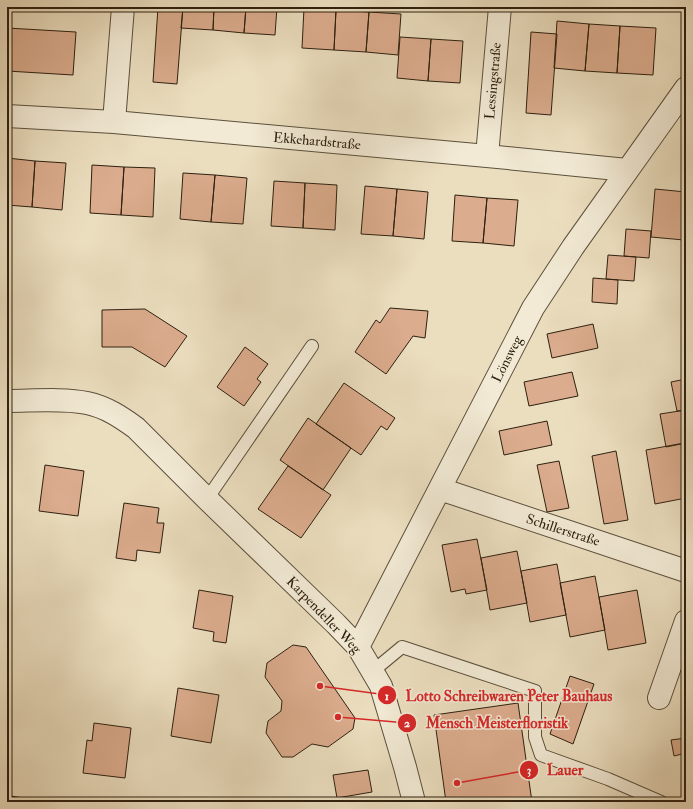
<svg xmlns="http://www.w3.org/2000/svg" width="693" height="809" viewBox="0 0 693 809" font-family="'IM FELL Double Pica',serif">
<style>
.building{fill:#dbac8d;stroke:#2d2010}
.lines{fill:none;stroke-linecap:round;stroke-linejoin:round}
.lane-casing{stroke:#5c503c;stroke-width:14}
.street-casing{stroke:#5c503c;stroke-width:24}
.lane{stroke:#f2ead5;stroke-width:12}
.street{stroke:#f2ead5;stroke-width:22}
.labels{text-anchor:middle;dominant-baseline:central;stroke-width:3;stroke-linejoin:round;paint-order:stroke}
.street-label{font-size:14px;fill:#2d2010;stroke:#f2ead5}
.leader{fill:none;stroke:#d62828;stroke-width:1.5}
.callout-dot{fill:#d62828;stroke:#f2ead5;stroke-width:1.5}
.mark-label{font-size:12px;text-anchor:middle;font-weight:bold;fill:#fff}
.callout-label{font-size:15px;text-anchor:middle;font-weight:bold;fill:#d62828;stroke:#f2ead5;stroke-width:3;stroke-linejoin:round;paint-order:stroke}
</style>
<rect width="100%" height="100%" fill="#ebdebf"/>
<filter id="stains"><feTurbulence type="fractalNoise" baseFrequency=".005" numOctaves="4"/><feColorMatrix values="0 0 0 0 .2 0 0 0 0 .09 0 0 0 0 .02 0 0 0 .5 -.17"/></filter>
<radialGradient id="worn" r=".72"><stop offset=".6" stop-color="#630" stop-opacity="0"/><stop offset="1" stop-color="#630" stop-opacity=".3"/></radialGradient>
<path class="building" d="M 158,7 L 183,7 L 177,84 L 153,82 Z
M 183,7 L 214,7 L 213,30 L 181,28 Z
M 214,7 L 246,7 L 244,33 L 213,30 Z
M 246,7 L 277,7 L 275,35 L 244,33 Z
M 304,8 L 336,10 L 334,50 L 302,48 Z
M 336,10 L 369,12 L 366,52 L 334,50 Z
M 369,12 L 401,14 L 398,55 L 366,52 Z
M 557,21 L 589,24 L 585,71 L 554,68 Z
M 589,24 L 620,26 L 617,73 L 585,71 Z
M 620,26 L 656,28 L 653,75 L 617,73 Z
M 7,28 L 76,32 L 73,75 L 7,71 Z
M 531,32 L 557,34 L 551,115 L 526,113 Z
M 400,37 L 431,39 L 428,81 L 397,78 Z
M 431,39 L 463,41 L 460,83 L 428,81 Z
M 7,158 L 35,161 L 32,207 L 7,205 Z
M 35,161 L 66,163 L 62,210 L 32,207 Z
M 92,165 L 124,167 L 121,215 L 90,213 Z
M 124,167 L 155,168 L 153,217 L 121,215 Z
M 183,173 L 215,175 L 211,222 L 180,219 Z
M 215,175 L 247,178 L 243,224 L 211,222 Z
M 274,181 L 305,183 L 303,228 L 271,226 Z
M 305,183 L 337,185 L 335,230 L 303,228 Z
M 365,186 L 397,189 L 393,236 L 361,234 Z
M 397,189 L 428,192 L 424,239 L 393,236 Z
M 655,189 L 686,192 L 686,214 L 684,240 L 651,237 Z
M 455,195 L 487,198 L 483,243 L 452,241 Z
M 487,198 L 518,200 L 514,246 L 483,243 Z
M 686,214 L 686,240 L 684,240 Z
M 626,229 L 651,231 L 649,258 L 624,256 Z
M 608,255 L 636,257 L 634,281 L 606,279 Z
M 593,278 L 618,280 L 617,304 L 592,302 Z
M 390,308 L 428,311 L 425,338 L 413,336 L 386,374 L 355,352 L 376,320 L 380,323 Z
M 145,309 L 187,336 L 165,367 L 132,347 L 102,347 L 102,310 Z
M 593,324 L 598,348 L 552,358 L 547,334 Z
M 245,347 L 268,364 L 257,379 L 261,382 L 244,406 L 217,387 Z
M 572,372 L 578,396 L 529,406 L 524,382 Z
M 686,379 L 686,410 L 677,411 L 671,382 Z
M 344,383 L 395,418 L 387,430 L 381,426 L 361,455 L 316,424 Z
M 686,410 L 686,443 L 666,447 L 660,414 Z
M 308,418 L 351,448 L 323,490 L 280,460 Z
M 547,421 L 552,445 L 504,455 L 499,431 Z
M 684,443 L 686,453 L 686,498 L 655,504 L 646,450 Z
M 616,451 L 628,520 L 604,524 L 592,456 Z
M 559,461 L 569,508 L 547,512 L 537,465 Z
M 45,465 L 84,471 L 78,516 L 39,511 Z
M 288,466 L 331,495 L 301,538 L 258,509 Z
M 124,503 L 159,508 L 157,523 L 164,523 L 160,553 L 137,550 L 136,561 L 116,558 Z
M 477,539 L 487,590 L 466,594 L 465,589 L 451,592 L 442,545 Z
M 517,551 L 527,603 L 490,610 L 481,558 Z
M 557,564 L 566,615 L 530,622 L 521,571 Z
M 595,576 L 605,630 L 570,637 L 560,583 Z
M 199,590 L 233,596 L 226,643 L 213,641 L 214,632 L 193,628 Z
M 637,590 L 646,643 L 608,650 L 599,597 Z
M 293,645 L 306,647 L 355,718 L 353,729 L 328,747 L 312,744 L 293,757 L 282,757 L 266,733 L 268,721 L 281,711 L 282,701 L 265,677 L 267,663 Z
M 570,676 L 594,684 L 573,744 L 550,734 Z
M 178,688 L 219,695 L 211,743 L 171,736 Z
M 518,703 L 532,802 L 446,802 L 434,715 Z
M 94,723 L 131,728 L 125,778 L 83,773 L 87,740 L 92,741 Z
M 686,738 L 686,753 L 674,756 L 671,740 Z
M 686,753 L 686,776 L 682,754 Z
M 368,770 L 372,792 L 337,798 L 333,775 Z
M 11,796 L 48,802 L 10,802 Z"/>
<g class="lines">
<defs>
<path id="lane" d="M 207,499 L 312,346
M 373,671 L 402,647 L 535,691 L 535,737 L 541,755 L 608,779 L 661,802"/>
<path id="street" d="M 7,116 L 114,122 L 487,156 L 627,170
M 114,122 L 123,7
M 487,156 L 500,7
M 7,401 C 32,401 63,398 87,403 C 106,407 121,417 136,428 L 207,499 L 336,624 L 358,647 L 381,686 L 405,767 L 414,802
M 440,489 L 686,571
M 358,647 L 533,308 L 573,247 L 686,88
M 659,698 L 686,621"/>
</defs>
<use href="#lane" class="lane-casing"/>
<use href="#street" class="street-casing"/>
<use href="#lane" class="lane"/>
<use href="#street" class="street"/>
</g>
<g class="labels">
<g class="street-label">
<text transform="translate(493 81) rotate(-85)">Lessingstraße</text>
<text transform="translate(317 141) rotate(5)">Ekkehardstraße</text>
<text transform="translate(507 359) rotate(-63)">Lönsweg</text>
<text transform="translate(563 530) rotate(18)">Schillerstraße</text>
<text transform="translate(324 615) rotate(46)">Karpendeller Weg</text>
</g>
</g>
<path class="leader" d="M320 686L387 695M338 717L407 723M457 783L529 770"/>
<g class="callout-dot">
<circle cx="320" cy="686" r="4"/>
<circle cx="338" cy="717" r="4"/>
<circle cx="457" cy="783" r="4"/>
<circle cx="387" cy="695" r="10"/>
<circle cx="407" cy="723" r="10"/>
<circle cx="529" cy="770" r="10"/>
</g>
<g class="mark-label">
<text x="387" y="700">1</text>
<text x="407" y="727">2</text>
<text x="529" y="774">3</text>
</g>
<g class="callout-label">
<text x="509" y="701">Lotto Schreibwaren Peter Bauhaus</text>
<text x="497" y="728">Mensch Meisterfloristik</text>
<text x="565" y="775">Lauer</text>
</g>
<rect width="693" height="809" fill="none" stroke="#ebdebf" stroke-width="24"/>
<rect x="8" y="8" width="677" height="793" fill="none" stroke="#2d2010" stroke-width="2"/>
<rect x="12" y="12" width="669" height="785" fill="none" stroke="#2d2010"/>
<rect width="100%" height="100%" filter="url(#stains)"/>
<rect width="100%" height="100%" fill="url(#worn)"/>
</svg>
